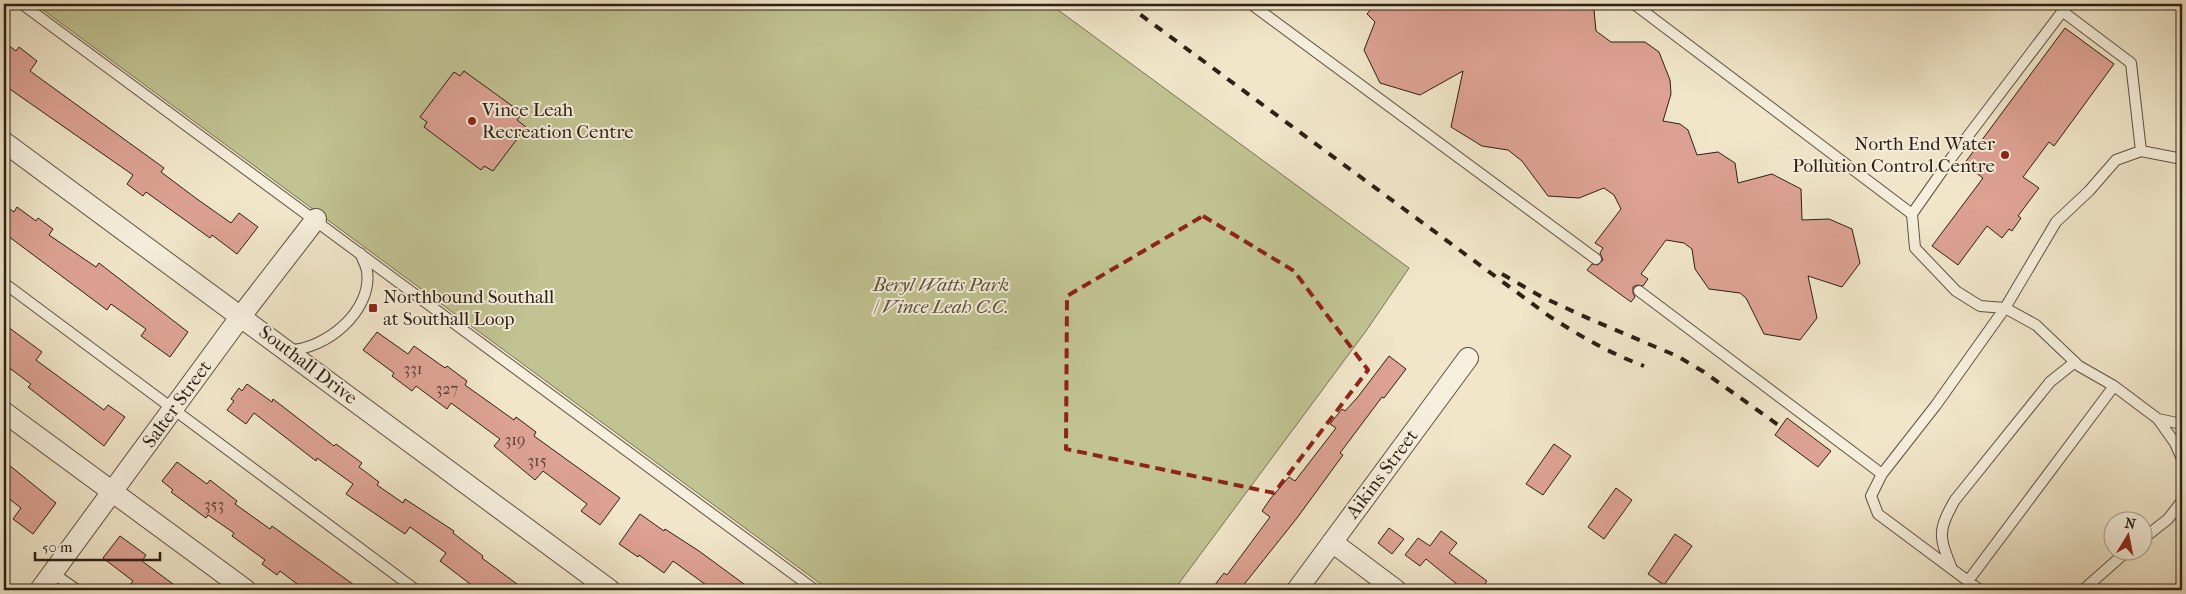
<svg xmlns="http://www.w3.org/2000/svg" width="2186" height="594" viewBox="0 0 2186 594" font-family="'IM FELL French Canon',serif">
<style>
.green{fill:#c1c392;stroke:#777253}
.building{fill:#dda294;stroke:#2d2014}
.lines{fill:none;stroke-linecap:round;stroke-linejoin:round}
.lane-casing{stroke:#5e5242;stroke-width:12}
.street-casing{stroke:#5e5242;stroke-width:22}
.lane{stroke:#f6efdd;stroke-width:10}
.street{stroke:#f6efdd;stroke-width:20}
.rail{stroke:#2d2014;stroke-width:4;stroke-dasharray:9 9;stroke-linecap:butt}
.marked{fill:none;stroke:#8f2418;stroke-width:4;stroke-dasharray:10 6;stroke-linejoin:round}
.poi-dot{fill:#8f2418;stroke:#f6efdd;stroke-width:2}
.labels{text-anchor:middle;dominant-baseline:central;stroke-width:4;stroke-linejoin:round;paint-order:stroke}
.number-label{font-size:16px;fill:#594034}
.poi-label{font-size:19px;fill:#2d2014;stroke:#f6efdd;text-anchor:start}
.park-label{font-size:19px;font-style:italic;fill:#59513a;stroke:#f6efdd}
.street-label{font-size:19px;fill:#2d2014;stroke:#f6efdd}
</style>
<rect width="100%" height="100%" fill="#f1e6ca"/>
<filter id="stains"><feTurbulence type="fractalNoise" baseFrequency=".004" numOctaves="4"/><feColorMatrix values="0 0 0 0 .2 0 0 0 0 .09 0 0 0 0 .02 0 0 0 .5 -.17"/></filter>
<radialGradient id="worn" r=".72"><stop offset=".6" stop-color="#630" stop-opacity="0"/><stop offset="1" stop-color="#630" stop-opacity=".3"/></radialGradient>
<path class="green" d="M 35,4 L 1050,4 L 1409,268 L 1366,331 L 1174,590 L 829,590 Z"/>
<path class="building" d="M 1375,4 L 1589,4 L 1594,10 L 1596,31 L 1611,42 L 1645,42 L 1659,52 L 1670,80 L 1671,94 L 1663,121 L 1680,124 L 1688,130 L 1697,155 L 1718,152 L 1735,163 L 1738,183 L 1772,174 L 1801,189 L 1802,220 L 1829,219 L 1852,229 L 1860,263 L 1842,287 L 1808,276 L 1817,318 L 1800,340 L 1764,334 L 1746,298 L 1740,293 L 1709,289 L 1695,269 L 1692,249 L 1684,243 L 1666,240 L 1641,274 L 1648,279 L 1643,286 L 1637,285 L 1633,287 L 1633,293 L 1635,297 L 1631,302 L 1587,270 L 1592,264 L 1598,265 L 1603,260 L 1600,253 L 1603,248 L 1595,243 L 1621,209 L 1614,195 L 1604,188 L 1579,198 L 1548,196 L 1522,161 L 1508,150 L 1482,146 L 1451,127 L 1463,71 L 1420,95 L 1380,83 L 1364,50 L 1375,22 L 1367,14 Z
M 2065,28 L 2114,64 L 2054,146 L 2049,142 L 2023,177 L 2039,188 L 2018,216 L 2021,218 L 2012,231 L 2009,229 L 2002,238 L 1987,226 L 1958,265 L 1932,246 L 1983,178 L 1964,164 Z
M 4,42 L 16,51 L 19,47 L 37,61 L 30,71 L 164,168 L 161,172 L 197,199 L 231,223 L 239,213 L 258,227 L 237,254 L 212,235 L 210,238 L 146,192 L 143,196 L 127,184 L 133,175 L 4,85 Z
M 464,71 L 522,113 L 517,120 L 526,127 L 493,171 L 484,166 L 481,170 L 424,127 L 427,122 L 420,117 L 454,72 L 460,76 Z
M 4,205 L 14,212 L 17,207 L 36,221 L 38,218 L 53,229 L 49,235 L 96,267 L 99,263 L 188,332 L 170,357 L 141,336 L 146,329 L 111,304 L 107,310 L 4,233 Z
M 4,324 L 42,352 L 36,360 L 104,410 L 108,405 L 125,417 L 104,446 L 28,387 L 31,384 L 4,364 Z
M 377,332 L 408,354 L 414,346 L 445,368 L 447,366 L 467,381 L 465,385 L 514,420 L 516,417 L 536,432 L 534,436 L 620,498 L 600,525 L 581,511 L 587,504 L 543,471 L 535,480 L 494,446 L 500,439 L 451,403 L 447,409 L 416,386 L 412,391 L 392,376 L 394,373 L 363,350 Z
M 1389,356 L 1406,369 L 1384,398 L 1382,397 L 1340,453 L 1343,455 L 1297,518 L 1242,587 L 1246,590 L 1211,590 L 1224,573 L 1227,575 L 1270,517 L 1262,511 L 1271,498 L 1289,477 L 1295,481 L 1336,428 L 1330,424 L 1342,409 L 1345,411 L 1357,398 Z
M 247,384 L 272,402 L 273,399 L 334,446 L 336,444 L 362,463 L 359,467 L 379,482 L 377,485 L 403,503 L 405,499 L 454,531 L 453,533 L 483,556 L 482,558 L 525,590 L 478,590 L 440,561 L 446,553 L 410,527 L 405,534 L 346,494 L 353,484 L 317,458 L 316,461 L 254,413 L 246,424 L 227,410 L 234,401 L 231,399 L 239,388 L 242,391 Z
M 1787,418 L 1831,451 L 1818,467 L 1775,435 Z
M 1554,444 L 1571,456 L 1543,495 L 1526,484 Z
M 4,461 L 56,503 L 33,534 L 13,519 L 21,508 L 4,495 Z
M 177,462 L 207,484 L 210,480 L 237,501 L 235,504 L 270,529 L 272,526 L 361,590 L 305,590 L 280,571 L 277,575 L 262,564 L 265,560 L 232,536 L 234,533 L 208,515 L 206,518 L 171,492 L 173,490 L 162,481 Z
M 1616,488 L 1632,500 L 1604,539 L 1588,527 Z
M 640,514 L 664,531 L 665,529 L 699,551 L 752,590 L 713,590 L 673,561 L 664,573 L 639,555 L 638,557 L 619,544 Z
M 1389,528 L 1404,539 L 1392,554 L 1378,543 Z
M 1441,531 L 1457,543 L 1449,553 L 1487,581 L 1480,590 L 1464,590 L 1426,559 L 1420,566 L 1405,555 L 1418,538 L 1430,546 Z
M 1675,534 L 1692,546 L 1664,585 L 1648,574 Z
M 120,536 L 146,555 L 142,561 L 181,590 L 126,590 L 133,581 L 103,558 Z"/>
<g class="lines">
<defs>
<path id="lane" d="M 22,4 L 815,590
M 1251,4 L 1596,259
M 1634,4 L 1912,214
M 2062,11 L 2131,63 L 2141,151
M 2182,159 L 2141,151 L 2116,160 L 2089,191 L 2056,222 L 2005,308 L 2036,325 L 2079,366 L 2114,386 L 2158,419 L 2175,443 L 2182,459
M 4,283 L 416,590
M 1639,291 L 1882,474
M 289,350 C 325,350 373,311 367,271 C 366,265 362,258 360,253
M 2158,419 L 2182,424
M 2144,538 L 2168,519 L 2182,501
M 1952,569 C 1939,537 1937,531 1955,500 L 2050,382 L 2075,362
M 53,573 L 77,590
M 1968,581 L 2114,386
M 1980,590 L 1878,514 L 1871,496 L 1882,474 L 1936,405 L 2005,308 L 1980,306 L 1956,291 L 1915,248 L 1912,214 L 1952,157 L 2068,4
M 2083,590 L 2126,552"/>
<path id="street" d="M 4,142 L 610,590
M 4,412 L 246,590
M 1332,542 L 1396,590
M 40,590 L 241,316 L 316,219
M 1297,590 L 1468,358"/>
</defs>
<use href="#lane" class="lane-casing"/>
<use href="#street" class="street-casing"/>
<use href="#lane" class="lane"/>
<use href="#street" class="street"/>
<path class="rail" d="M 1126,4 L 1549,316 C 1580,336 1609,353 1644,366
M 1502,274 L 1542,297 L 1592,320 L 1677,356 L 1704,372 L 1781,427"/>
</g>
<path class="marked" d="M 1203,216 L 1294,271 L 1368,370 L 1274,493 L 1066,449 L 1067,296 Z"/>
<g class="poi-dot">
<circle cx="472" cy="121" r="5"/>
<circle cx="2005" cy="155" r="5"/>
<rect x="368" y="303" width="10" height="10" rx="2.5"/>
</g>
<g class="labels">
<g class="number-label">
<text x="413" y="368">331</text>
<text x="447" y="388">327</text>
<text x="515" y="439">319</text>
<text x="537" y="460">315</text>
<text x="214" y="504">353</text>
</g>
<g class="poi-label">
<text x="482" y="110">Vince Leah<tspan x="482" dy="22">Recreation Centre</tspan></text>
<text x="1995" y="144" text-anchor="end">North End Water<tspan x="1995" dy="22">Pollution Control Centre</tspan></text>
<text x="383" y="297">Northbound Southall<tspan x="383" dy="22">at Southall Loop</tspan></text>
</g>
<g class="park-label">
<text x="941" y="285">Beryl Watts Park<tspan x="941" dy="22">/ Vince Leah C.C.</tspan></text>
</g>
<g class="street-label">
<text transform="translate(308 365) rotate(37)">Southall Drive</text>
<text transform="translate(177 404) rotate(-54)">Salter Street</text>
<text transform="translate(1382 474) rotate(-53)">Aikins Street</text>
</g>
</g>
<rect width="2186" height="594" fill="none" stroke="#f1e6ca" stroke-width="20"/>
<rect x="5" y="5" width="2176" height="584" fill="none" stroke="#2d2014" stroke-width="2.5"/>
<rect x="10" y="10" width="2166" height="574" fill="none" stroke="#2d2014"/>
<g transform="translate(2128 536) rotate(10)"><circle r="24" fill="#f6efdd" stroke="#a69c8d"/>
<path d="M0-4L9 19L0 12L-9 19Z" fill="#8f2418"/>
<text y="-8" font-size="14" font-weight="bold" text-anchor="middle" fill="#2d2014">N</text>
</g>
<path d="M35 552v8h125v-8" fill="none" stroke="#2d2014" stroke-width="2.5"/>
<text x="42" y="552" font-size="15" fill="#2d2014" stroke="#f6efdd" stroke-width="4" paint-order="stroke">50 m</text>
<rect width="100%" height="100%" filter="url(#stains)"/>
<rect width="100%" height="100%" fill="url(#worn)"/>
</svg>
